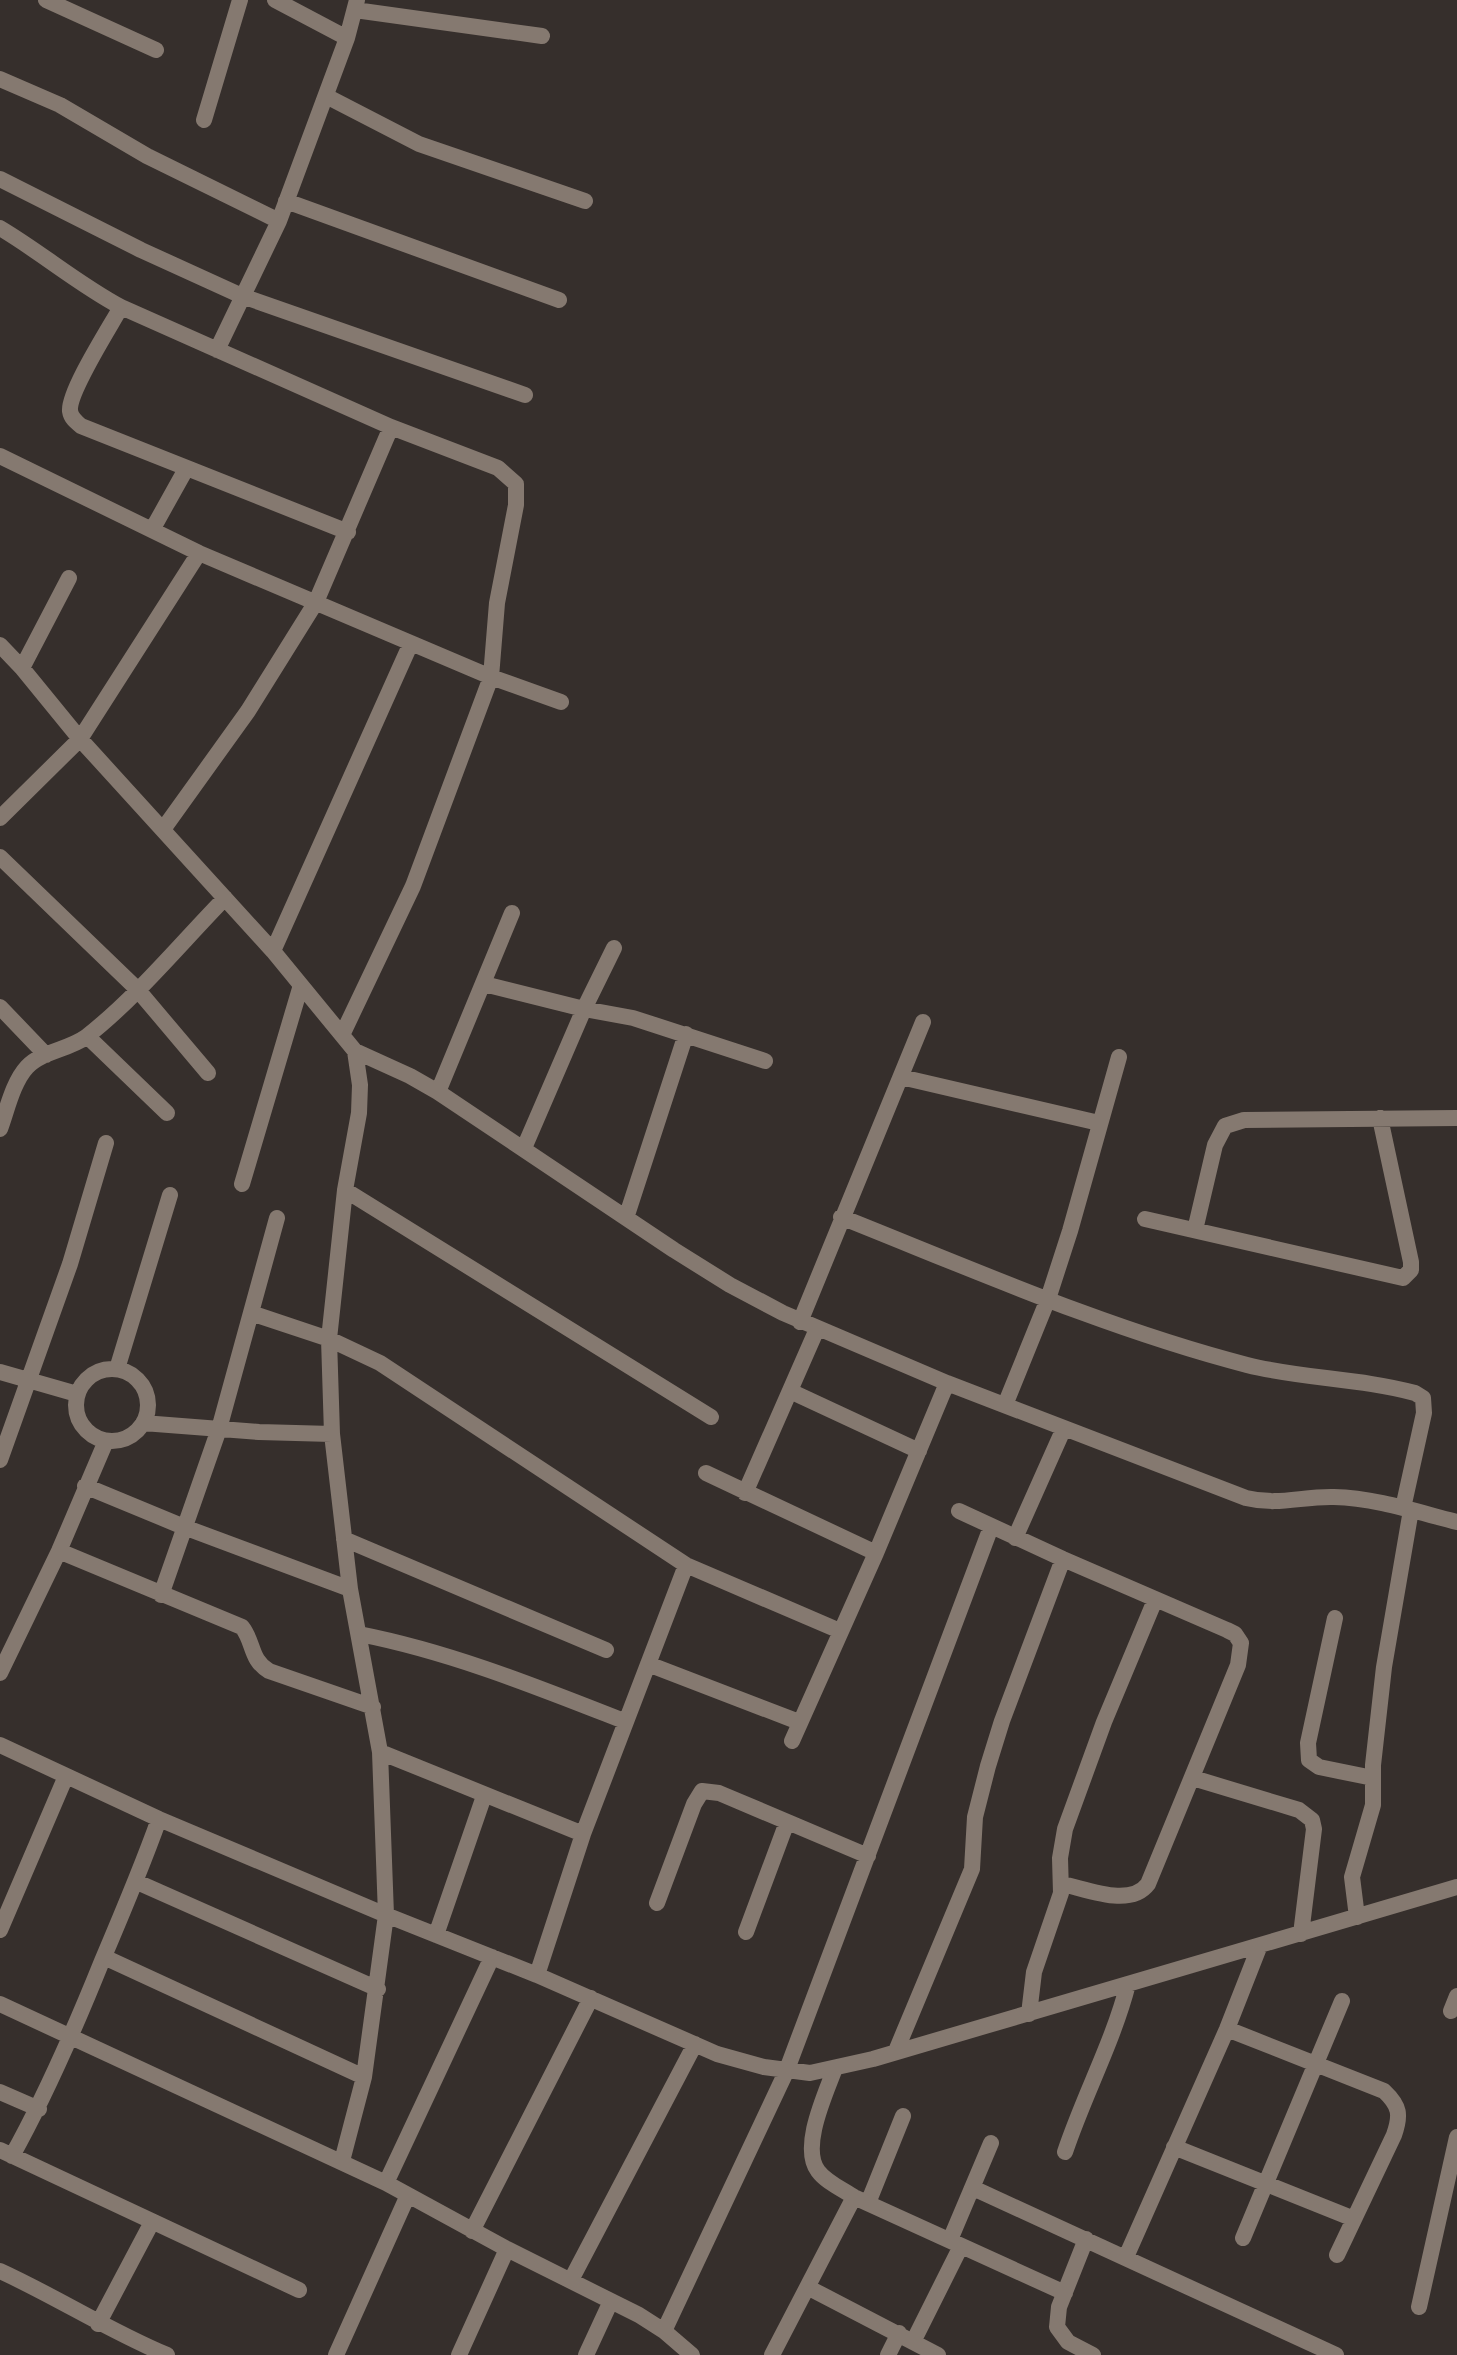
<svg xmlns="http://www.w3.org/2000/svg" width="1457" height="2355" viewBox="0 0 1457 2355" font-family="Spectral,serif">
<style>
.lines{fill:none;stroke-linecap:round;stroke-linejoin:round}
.street{stroke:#857970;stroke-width:16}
</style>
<rect width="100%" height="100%" fill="#362f2c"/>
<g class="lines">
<path class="street" d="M 46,0 L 156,50
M 275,0 L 347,38
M 355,10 L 542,36
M 0,79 L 60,105 L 147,156 L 279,221
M 326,96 L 419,144 L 585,201
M 204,120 L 240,0
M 0,179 L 141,250 L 242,296 L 525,395
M 286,201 L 559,300
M 0,228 C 42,253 78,284 121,307 L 391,427 L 498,468 L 516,484 L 516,505 L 497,603 L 491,677 L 413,886 L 343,1033
M 121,307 C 110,327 68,392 70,411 C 71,418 76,422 81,426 L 348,532
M 217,350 L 279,221 L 347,38 L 357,0
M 0,456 L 199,553 L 491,677 L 561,702
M 152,530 L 186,469
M 0,645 L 22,668 L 80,739 L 273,951 L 355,1051 L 360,1085 L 359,1113 L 345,1190 L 329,1339 L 332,1434 L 350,1589 L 380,1752 L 386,1915 L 364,2077 L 342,2161
M 22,668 L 69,578
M 0,818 L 80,739 L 199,553
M 164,828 L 248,711 L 316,602 L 391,427
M 0,857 L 137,989 L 208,1073
M 273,951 L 411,643
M 484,984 L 584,1009 L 633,1018 L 765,1061
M 0,1007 L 46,1055
M 87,1036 L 167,1113
M 355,1051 L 410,1076 L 438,1092 L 674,1250 L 730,1285 L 783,1313 L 947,1383 L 1246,1498 C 1279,1506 1302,1496 1334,1497 C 1375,1498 1417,1512 1457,1522
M 901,1077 L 1099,1123
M 438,1092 L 512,913
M 0,1129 C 7,1110 13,1082 27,1067 C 42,1051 68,1050 86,1037 C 136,998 181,943 225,898
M 524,1148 L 584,1009 L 614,948
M 242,1184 L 301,985
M 345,1190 L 711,1417
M 841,1217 C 974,1270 1108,1329 1247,1365 C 1302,1379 1360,1378 1415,1393 L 1423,1398 L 1424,1413 L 1403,1508
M 626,1218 L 686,1034
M 1145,1219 L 1403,1278 L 1411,1270 L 1411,1262 L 1380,1118
M 1195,1230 L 1215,1145 L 1225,1126 L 1244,1120 L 1457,1118
M 251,1313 L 329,1339 L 380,1363 L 686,1565 L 840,1631
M 800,1322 L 923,1022
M76 1405a36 36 0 1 1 72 0a36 36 0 1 1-72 0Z
M 117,1369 L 170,1195
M 0,1372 L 77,1394
M 790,1391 L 919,1451
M 1005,1405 L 1048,1299 L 1070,1231 L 1119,1057
M 143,1423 L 259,1432 L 332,1434
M 0,1460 L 70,1264 L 106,1143
M 706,1473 L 876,1553
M 85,1486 L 184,1527 L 350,1589
M 745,1493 L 817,1329
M 959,1511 L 1063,1559 L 1227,1630 L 1235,1634 L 1241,1643 L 1238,1665 L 1148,1884 C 1130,1908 1087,1889 1062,1884
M 1015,1538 L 1064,1428
M 344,1539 L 606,1650
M 59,1551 L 242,1627 C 254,1642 250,1660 269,1671 L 373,1707
M 161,1595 L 219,1429 L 277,1218
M 1335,1618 L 1308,1743 L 1309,1760 L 1319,1767 L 1373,1778
M 359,1634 C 451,1652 537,1687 624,1721
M 648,1664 L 799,1722
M 0,1673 L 59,1551 L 106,1441
M 792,1741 L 876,1553 L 947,1383
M 0,1745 L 159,1819 L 386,1915 L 537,1975 L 717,2054 L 764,2067 L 810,2073 L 873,2059 L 1457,1887
M 380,1752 L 583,1834
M 1193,1778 L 1299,1810 L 1312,1820 L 1314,1829 L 1301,1934
M 137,1882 L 378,1989
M 657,1903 L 694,1804 L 702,1791 L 719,1793 L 868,1856
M 1357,1917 L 1352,1877 L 1373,1805 L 1373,1765 L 1384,1667 L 1411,1510
M 0,1930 L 66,1776
M 746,1932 L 787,1822
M 436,1935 L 484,1796
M 104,1957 L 364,2077
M 537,1975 L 583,1834 L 686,1565
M 0,2004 L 386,2183 L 507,2249 L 639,2315 L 664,2331 L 692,2355
M 1451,2011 L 1457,1996
M 1029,2014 L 1034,1972 L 1061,1893 L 1060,1858 L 1065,1829 L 1104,1722 L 1155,1600
M 1227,2029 L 1384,2091 C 1400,2106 1401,2115 1394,2135 L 1337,2255
M 896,2051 L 972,1869 L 975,1817 L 988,1766 L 1002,1721 L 1063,1559
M 835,2068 C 826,2093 800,2147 818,2171 C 826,2182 842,2189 854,2197 L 1065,2293
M 0,2092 L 39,2109
M 1174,2147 L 1354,2219
M 0,2150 L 299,2290
M 1065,2152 C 1084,2095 1113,2042 1128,1984
M 12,2156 C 47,2093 75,2028 102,1961 C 122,1914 142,1867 159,1819
M 386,2183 L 492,1957
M 973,2188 L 1336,2355
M 868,2203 L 903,2116
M 472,2231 L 591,1998
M 1243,2238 L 1342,2001
M 1086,2239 L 1059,2307 L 1057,2327 L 1068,2342 L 1093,2355
M 950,2240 L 991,2143
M 1126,2257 L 1227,2029 L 1260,1945
M 0,2271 C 57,2297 109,2331 167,2355
M 571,2280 L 695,2044
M 809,2288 L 938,2355
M 1419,2307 L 1457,2137
M 98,2324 L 152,2222
M 664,2331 L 786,2072 L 991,1527
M 913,2342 L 961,2246
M 336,2355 L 408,2195
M 459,2355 L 507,2249
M 586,2355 L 611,2301
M 772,2355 L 854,2197
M 888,2355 L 899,2333"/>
</g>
</svg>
